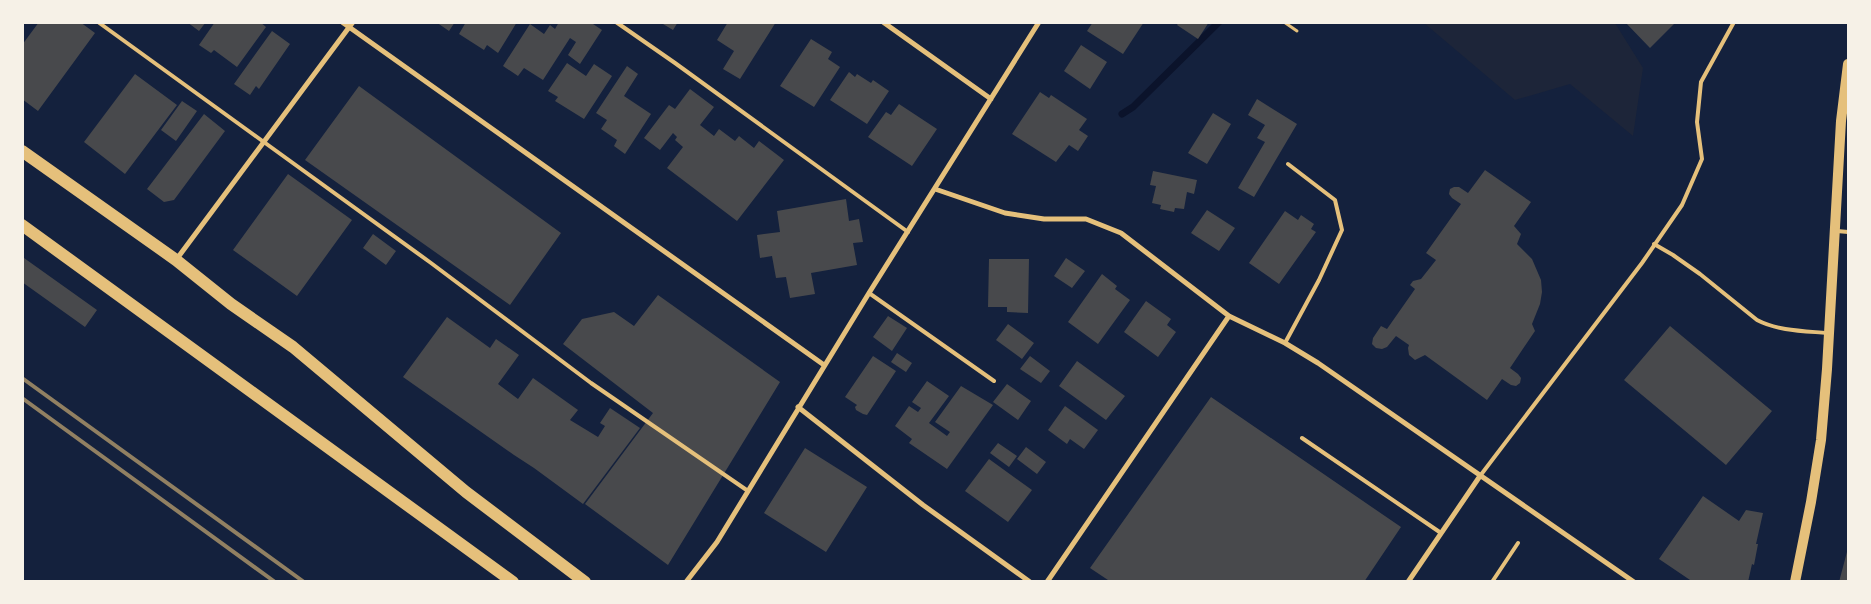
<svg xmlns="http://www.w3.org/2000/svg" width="1871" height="604" viewBox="0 0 1871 604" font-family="Montserrat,sans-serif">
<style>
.green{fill:#1d2539}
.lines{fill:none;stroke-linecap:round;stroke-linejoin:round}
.stream{stroke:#0b132b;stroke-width:7}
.building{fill:#48494c}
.path{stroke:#e5c07b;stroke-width:3}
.service{stroke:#e5c07b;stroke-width:4}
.minor{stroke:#e5c07b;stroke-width:5}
.secondary{stroke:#e5c07b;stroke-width:10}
.primary{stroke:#e5c07b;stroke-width:12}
.rail{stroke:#918062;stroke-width:4}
</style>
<rect width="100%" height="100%" fill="#14213d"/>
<path class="green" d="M 1424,23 L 1615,23 L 1643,68 L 1633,136 L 1570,84 L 1515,100 Z"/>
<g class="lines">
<path class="stream" d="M 1122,114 L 1133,107 L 1219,22"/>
</g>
<path class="building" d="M 39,22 L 80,22 L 95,33 L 38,111 L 22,99 L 22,45 Z
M 187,22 L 206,22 L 199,31 Z
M 215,22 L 260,22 L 266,27 L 237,67 L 214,50 L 211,53 L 199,45 Z
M 436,22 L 455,22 L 449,31 Z
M 466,22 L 517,22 L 498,53 L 487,45 L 484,50 L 459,34 Z
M 559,22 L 590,22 L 602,30 L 580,64 L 568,55 L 576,42 L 570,38 L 543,80 L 524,68 L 518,76 L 503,66 L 530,24 L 544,34 L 550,25 L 555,29 Z
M 664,22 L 678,22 L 673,30 L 663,24 Z
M 728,22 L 776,22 L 740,79 L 723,69 L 734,51 L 717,40 Z
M 1093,22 L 1144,22 L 1123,54 L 1087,31 Z
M 1179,22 L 1209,22 L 1198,39 L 1177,25 Z
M 1625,22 L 1676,22 L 1650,48 Z
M 272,31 L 290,44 L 259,89 L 256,86 L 250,95 L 234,84 Z
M 811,39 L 832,52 L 828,59 L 840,67 L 814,107 L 780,86 Z
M 1081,45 L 1107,62 L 1090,89 L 1064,71 Z
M 567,63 L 586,76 L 594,64 L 612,76 L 584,119 L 555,101 L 558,97 L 548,91 Z
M 627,66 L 638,74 L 624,96 L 651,114 L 625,154 L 614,146 L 617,140 L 601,129 L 607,120 L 596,113 Z
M 849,72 L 855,77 L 857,74 L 871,83 L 873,80 L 889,91 L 867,124 L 830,100 Z
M 135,74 L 177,105 L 125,174 L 84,142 Z
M 359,86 L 561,233 L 510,305 L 305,160 Z
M 690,89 L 714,107 L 700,125 L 714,136 L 719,129 L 735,141 L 739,136 L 754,148 L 759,141 L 784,160 L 737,221 L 667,168 L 683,147 L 675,140 L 677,137 L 673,133 L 660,150 L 644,138 L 669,105 L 675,109 Z
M 1040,92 L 1049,98 L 1051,95 L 1087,119 L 1079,130 L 1088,136 L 1078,151 L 1069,145 L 1056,162 L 1012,134 Z
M 1257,99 L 1297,124 L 1254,197 L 1238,188 L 1265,142 L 1257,138 L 1265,125 L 1248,115 Z
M 182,101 L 197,111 L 176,141 L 161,130 Z
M 899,104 L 937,129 L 912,166 L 868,137 L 886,112 L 891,115 Z
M 1213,113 L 1231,124 L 1207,164 L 1188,153 Z
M 204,114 L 225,131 L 174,200 L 164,202 L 147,189 Z
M 1485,170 L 1531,202 L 1514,226 L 1521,234 L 1517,244 L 1532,259 L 1541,280 L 1542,292 L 1540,304 L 1532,324 L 1535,331 L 1510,368 L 1518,374 L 1521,378 L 1520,383 L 1516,386 L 1511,385 L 1502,379 L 1487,400 L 1425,355 L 1415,360 L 1409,355 L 1408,348 L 1409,345 L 1396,336 L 1387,347 L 1382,349 L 1376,348 L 1372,344 L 1373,338 L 1381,326 L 1387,329 L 1415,289 L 1410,285 L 1413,281 L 1421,279 L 1436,260 L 1426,253 L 1461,204 L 1452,198 L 1449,194 L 1450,189 L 1454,187 L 1459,187 L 1468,193 Z
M 1153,171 L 1197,180 L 1194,194 L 1187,192 L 1184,209 L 1175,208 L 1174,212 L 1160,209 L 1161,205 L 1152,203 L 1156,186 L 1150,185 Z
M 288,174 L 352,220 L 297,296 L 233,250 Z
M 846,199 L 849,221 L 859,219 L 863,242 L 853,243 L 857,265 L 811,273 L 815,294 L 790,298 L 786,277 L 776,278 L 772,256 L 760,258 L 757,235 L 780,232 L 777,211 Z
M 1207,210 L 1235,228 L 1219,251 L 1191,233 Z
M 1285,211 L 1298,220 L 1301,215 L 1314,224 L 1311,229 L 1316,232 L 1279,284 L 1249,263 Z
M 373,234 L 396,251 L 386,265 L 363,248 Z
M 24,258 L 97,310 L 85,327 L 22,282 Z
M 1066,258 L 1085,271 L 1072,288 L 1054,276 Z
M 989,259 L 1029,259 L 1028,313 L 1007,312 L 1007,307 L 988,307 Z
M 1102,274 L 1117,286 L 1115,289 L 1130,300 L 1098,344 L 1068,322 Z
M 658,295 L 780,382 L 668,565 L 585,504 L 653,413 L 563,344 L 582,319 L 614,312 L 634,326 Z
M 1146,301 L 1171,319 L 1167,325 L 1176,332 L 1158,357 L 1124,332 Z
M 888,316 L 907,328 L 892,351 L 873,337 Z
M 447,317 L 490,348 L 496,339 L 519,355 L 498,384 L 518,399 L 533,378 L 578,410 L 570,420 L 598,437 L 605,426 L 600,423 L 610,408 L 640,428 L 583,504 L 534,468 L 514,455 L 403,377 Z
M 1008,324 L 1034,343 L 1022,359 L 996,340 Z
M 1670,326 L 1772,411 L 1726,465 L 1624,380 Z
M 897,353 L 912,363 L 906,372 L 891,362 Z
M 873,356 L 896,371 L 867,415 L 863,414 L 856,410 L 855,407 L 857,405 L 845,397 Z
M 1030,356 L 1050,371 L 1041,383 L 1020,369 Z
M 1077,361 L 1125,396 L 1106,420 L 1059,386 Z
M 927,381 L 949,396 L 929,423 L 947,436 L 950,432 L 935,422 L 961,386 L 993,405 L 947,469 L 909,443 L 912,439 L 895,426 L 909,406 L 918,412 L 921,408 L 912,402 Z
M 1007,384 L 1031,401 L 1018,420 L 993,402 Z
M 1211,397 L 1401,527 L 1364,582 L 1111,582 L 1090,568 Z
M 1065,406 L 1098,430 L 1084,449 L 1070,439 L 1067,444 L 1048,430 Z
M 998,443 L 1017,456 L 1009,467 L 990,453 Z
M 1026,447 L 1046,462 L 1037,474 L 1017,459 Z
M 805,448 L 867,487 L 826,552 L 764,513 Z
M 989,459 L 1032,490 L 1008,522 L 965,491 Z
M 1703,496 L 1739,521 L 1746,510 L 1763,513 L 1756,544 L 1758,544 L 1754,565 L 1752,564 L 1748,582 L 1693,582 L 1659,559 Z
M 1848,548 L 1848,582 L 1839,582 Z"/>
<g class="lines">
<path class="path" d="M 1284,22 L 1297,31"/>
<path class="service" d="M 98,22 L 431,263 L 591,383 L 748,491
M 616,22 L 675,63 L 908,232
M 1837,231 L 1848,232
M 1654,244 L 1673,255 L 1700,274 L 1757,320 C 1778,331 1804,331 1827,333
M 869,293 L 994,381
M 1285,343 L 1319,280 L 1342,230 L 1335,200 L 1288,164
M 1302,438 L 1441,533
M 1480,476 L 1642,263 L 1682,205 L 1702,159 L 1697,122 L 1701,82 L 1734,22
M 1492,582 L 1518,543"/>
<path class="minor" d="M 342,22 L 824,365
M 883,22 L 991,99
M 935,189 L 1005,213 L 1044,219 L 1086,219 L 1121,233 L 1229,316 L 1285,343 L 1318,363 L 1634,582
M 176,260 L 353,22
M 798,407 L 923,505 L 1030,582
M 686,582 L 717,542 L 869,293 L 1039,22
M 1047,582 L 1229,316
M 1408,582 L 1480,476"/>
<path class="secondary" d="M 1795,582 L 1811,502 L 1821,440 L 1827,369 L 1841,121 L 1848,64"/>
<path class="primary" d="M 22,151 L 176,260 L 231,304 L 293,347 L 466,492 L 585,582
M 22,225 L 513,582"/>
<path class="rail" d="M 22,378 L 304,582
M 22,398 L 275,582"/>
</g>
<rect width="1871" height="604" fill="none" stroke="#f6f1e7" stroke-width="48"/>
</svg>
